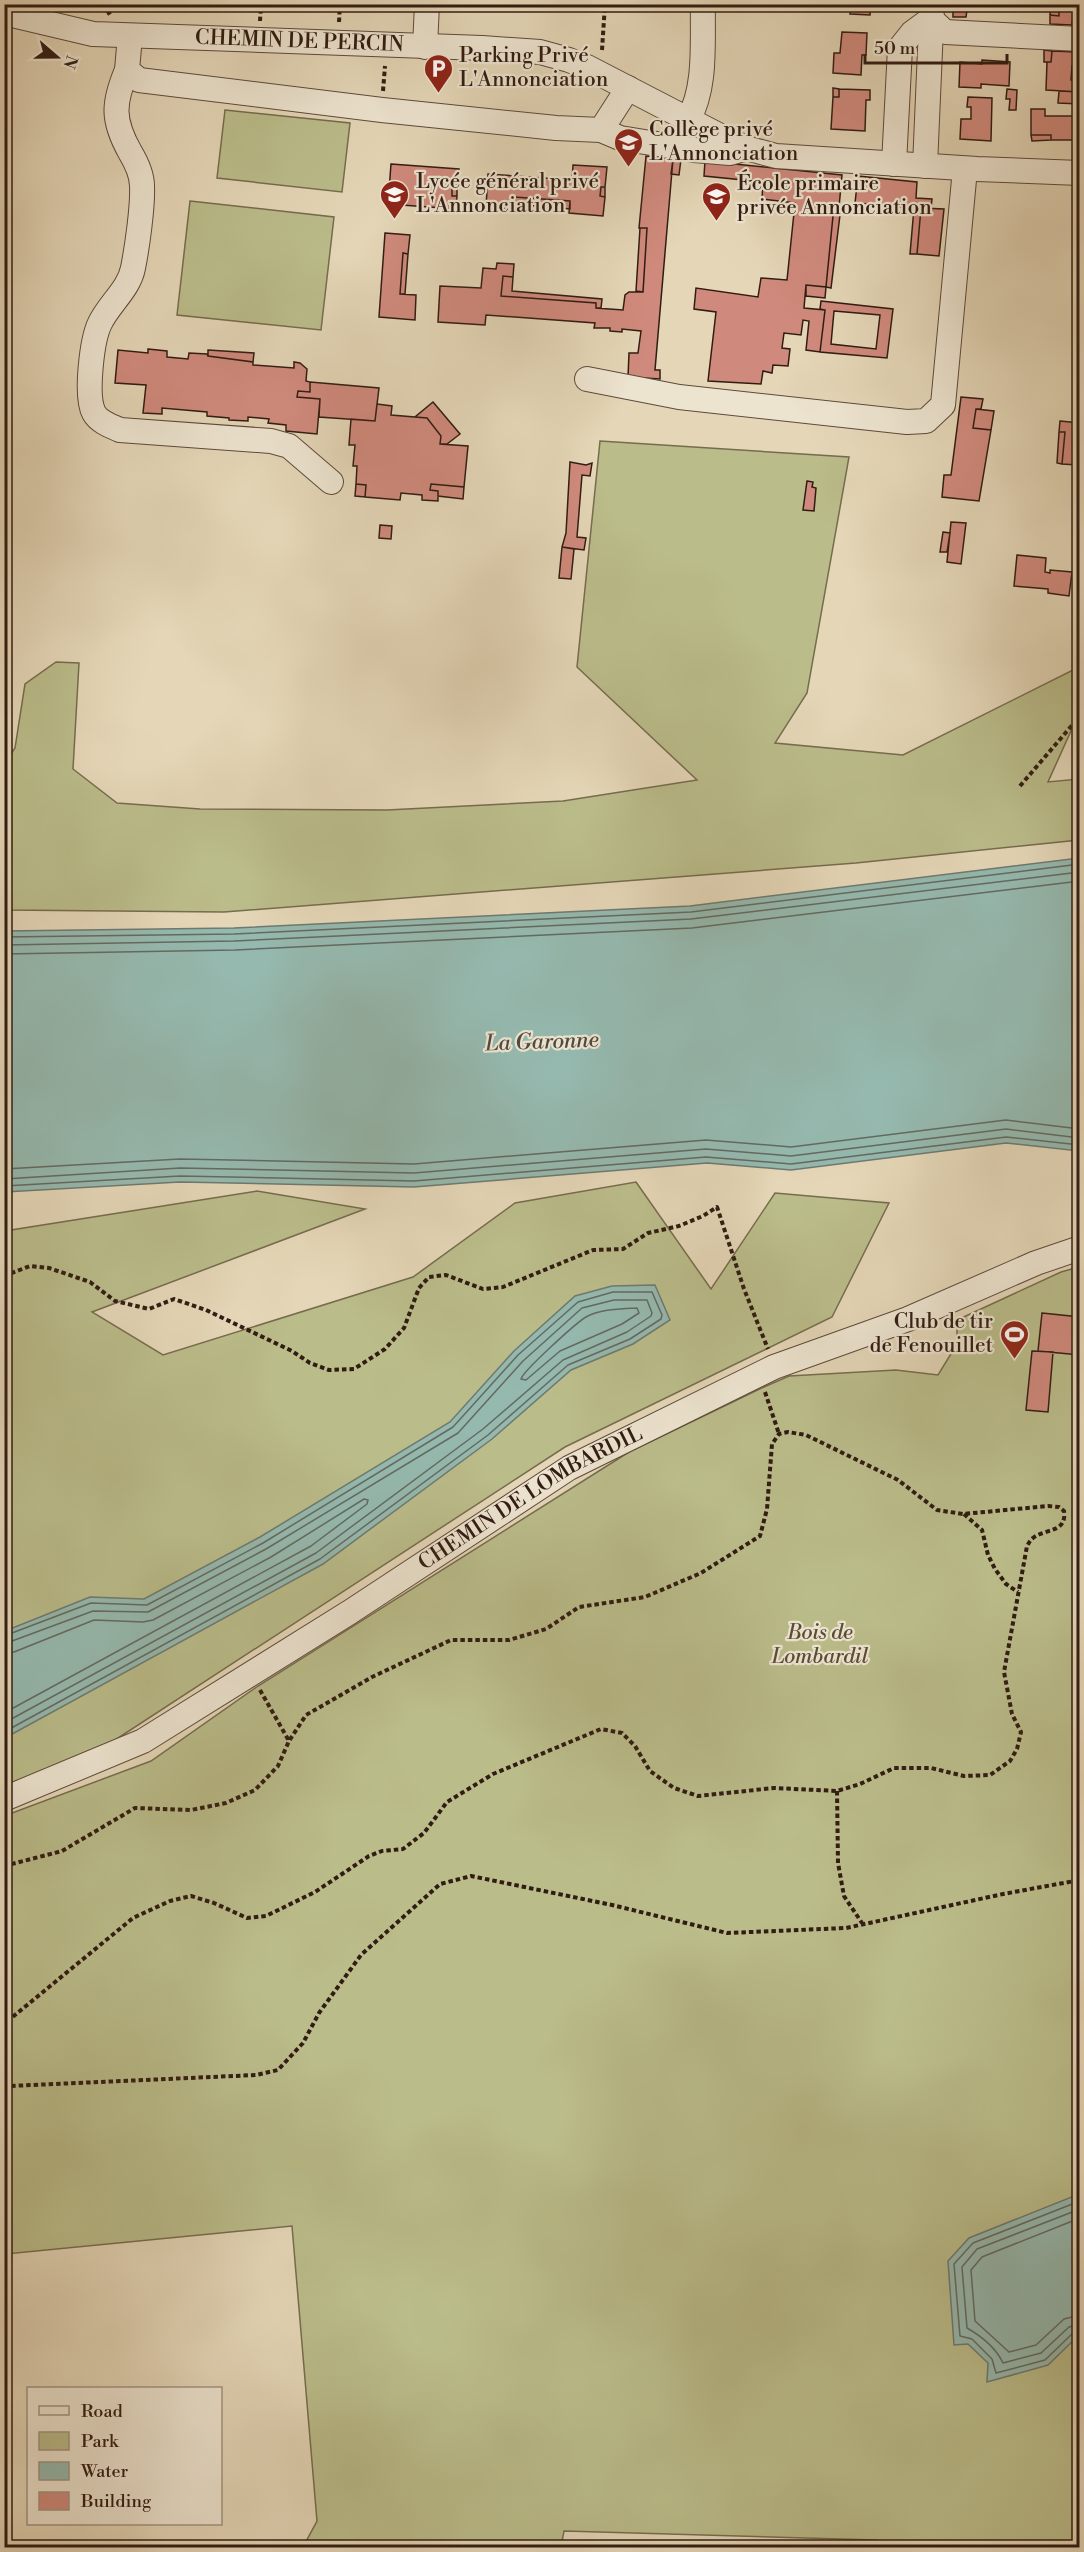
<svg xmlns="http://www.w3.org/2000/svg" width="1084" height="2552" viewBox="0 0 1084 2552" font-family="'Libre Bodoni',serif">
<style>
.green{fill:#babc8a;stroke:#766c4e;stroke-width:1.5}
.water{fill:#95b9af;stroke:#6d7a71;stroke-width:1.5}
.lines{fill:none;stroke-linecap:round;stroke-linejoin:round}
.shore{stroke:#636a61;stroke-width:1.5}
.building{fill:#d08a7d;stroke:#311c13;stroke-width:1.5;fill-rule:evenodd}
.minor-casing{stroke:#5e4a3c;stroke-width:26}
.path{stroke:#311c13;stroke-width:4;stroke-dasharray:4.5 3;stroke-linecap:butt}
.minor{stroke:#ede4d0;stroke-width:24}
.labels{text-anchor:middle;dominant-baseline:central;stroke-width:4.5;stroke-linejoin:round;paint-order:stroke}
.street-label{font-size:21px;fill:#311c13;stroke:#ede4d0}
.poi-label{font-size:21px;fill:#311c13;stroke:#ede4d0;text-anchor:start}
.park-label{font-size:21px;font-style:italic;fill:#5a4c37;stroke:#ede4d0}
.water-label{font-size:22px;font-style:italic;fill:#4f4b42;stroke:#ede4d0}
</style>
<rect width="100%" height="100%" fill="#e4d6b7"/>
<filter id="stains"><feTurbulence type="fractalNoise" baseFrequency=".00333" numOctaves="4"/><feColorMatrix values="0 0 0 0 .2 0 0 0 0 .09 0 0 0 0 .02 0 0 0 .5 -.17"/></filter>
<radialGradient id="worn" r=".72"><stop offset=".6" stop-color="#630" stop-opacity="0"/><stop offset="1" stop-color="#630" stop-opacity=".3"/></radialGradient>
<path class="green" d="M 225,110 L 350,123 L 342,192 L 217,178 Z
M 190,201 L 334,217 L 321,330 L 177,315 Z
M 600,441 L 849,457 L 807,693 L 775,743 L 903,755 L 1079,667 L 1079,713 L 1048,782 L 1079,779 L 1079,840 L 856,863 L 224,912 L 5,910 L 5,763 L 15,748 L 25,684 L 56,662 L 79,663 L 73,769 L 117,803 L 200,809 L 387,810 L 563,801 L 697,780 L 577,667 Z
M 636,1182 L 711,1289 L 775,1193 L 889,1203 L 832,1317 L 565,1447 L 112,1742 L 5,1798 L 5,1231 L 257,1191 L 365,1209 L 92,1312 L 163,1355 L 413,1277 L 515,1203 Z
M 1079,1267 L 1079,2547 L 909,2548 L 876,2540 L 564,2531 L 561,2547 L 303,2547 L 317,2521 L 292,2226 L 6,2254 L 4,1816 L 151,1761 L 258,1686 L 629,1452 L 764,1387 L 789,1376 L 896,1370 L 938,1375 L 957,1344 L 957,1320 L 1061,1272 Z"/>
<path class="water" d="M 1079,858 L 1079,1151 L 1006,1143 L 791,1170 L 707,1163 L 414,1187 L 180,1182 L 5,1192 L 5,931 L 234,928 L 690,906 Z
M 655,1285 L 670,1320 L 633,1344 L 571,1370 L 492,1439 L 323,1564 L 5,1738 L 5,1631 L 90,1597 L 144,1599 L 260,1537 L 450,1422 L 514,1351 L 575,1296 L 612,1286 Z
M 1079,2194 L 1079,2335 L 1048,2365 L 987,2382 L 988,2363 L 968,2344 L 954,2345 L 948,2261 L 969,2238 Z"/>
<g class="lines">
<path class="shore" d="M 4,937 L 234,934 L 691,912 L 1080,864
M 4,945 L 234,941 L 691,919 L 1080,872
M 4,954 L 235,950 L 692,928 L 1080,881
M 4,1169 L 180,1159 L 414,1164 L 706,1140 L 791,1147 L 1006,1120 L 1080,1129
M 4,1179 L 180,1168 L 414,1173 L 706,1149 L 791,1156 L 1006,1129 L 1080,1138
M 4,1186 L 180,1176 L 414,1181 L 706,1157 L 791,1164 L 1006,1137 L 1080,1145
M 637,1308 L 639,1313 L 622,1324 L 560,1351 L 526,1380 L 521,1379 C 523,1371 576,1323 586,1317 C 600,1309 621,1309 637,1308 Z
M 4,1636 L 91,1603 L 147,1605 L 263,1543 L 453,1427 L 518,1355 L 578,1302 L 613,1292 L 652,1292 L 662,1315 L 661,1319 L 630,1339 L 568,1365 L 488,1435 L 320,1559 L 4,1732
M 4,1644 L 93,1611 L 148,1612 L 266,1549 L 458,1433 L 523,1361 L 582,1308 L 614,1300 L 647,1300 L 652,1313 L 651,1316 L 627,1332 L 563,1360 L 483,1429 L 316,1553 L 4,1723
M 4,1653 L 14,1652 L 94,1620 L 143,1622 L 153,1620 L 271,1557 L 364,1499 L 368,1500 L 367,1504 L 311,1546 L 4,1713
M 1080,2201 L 973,2243 L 954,2264 L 960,2336 L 972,2339 L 992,2359 L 996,2373 L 1045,2360 L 1073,2333 L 1080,2331
M 1080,2209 L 977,2249 L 962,2267 L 967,2328 C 981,2336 996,2348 1003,2363 L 1041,2353 L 1069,2327 L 1080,2324
M 1080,2218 L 982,2257 L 971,2270 L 975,2321 L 1009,2352 L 1036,2345 L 1064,2319 L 1080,2315"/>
</g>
<path class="building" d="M 851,4 L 871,4 L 870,15 L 850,14 Z
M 953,4 L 994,4 L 994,11 L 953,10 Z
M 1051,4 L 1059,4 L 1059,16 L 1050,15 Z
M 1059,4 L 1080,4 L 1080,17 L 1073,17 L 1072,25 L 1050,24 L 1050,15 L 1059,16 Z
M 953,10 L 967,10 L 966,17 L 953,17 Z
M 842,32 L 867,33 L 866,55 L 862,55 L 861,75 L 833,73 L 834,53 L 840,53 Z
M 1044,50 L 1052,51 L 1051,62 L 1044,62 Z
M 1052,51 L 1076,52 L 1076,66 L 1072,66 L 1071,80 L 1080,81 L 1080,92 L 1046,90 L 1047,62 L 1051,62 Z
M 982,60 L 1010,62 L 1009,86 L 981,84 L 981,88 L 959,87 L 960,62 L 982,64 Z
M 833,88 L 839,89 L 839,97 L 833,97 Z
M 839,89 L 870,90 L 870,100 L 866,100 L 865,131 L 831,129 L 833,97 L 839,97 Z
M 1007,89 L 1017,90 L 1016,110 L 1009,110 L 1010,99 L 1006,99 Z
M 1059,91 L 1080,92 L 1080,104 L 1058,103 Z
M 968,97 L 992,98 L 991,141 L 960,139 L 961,119 L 971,119 L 971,107 L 967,107 Z
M 1031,109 L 1045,109 L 1045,116 L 1080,116 L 1080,140 L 1051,140 L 1051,135 L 1031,135 Z
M 1031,135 L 1051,135 L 1051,140 L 1032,141 Z
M 646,156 L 673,159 L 655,370 L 660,370 L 660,379 L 628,377 L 629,353 L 638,353 L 641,331 L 622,329 L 622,332 L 610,331 L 610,328 L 594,328 L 595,323 L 486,315 L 485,325 L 438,322 L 440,286 L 481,288 L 483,268 L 496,269 L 497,263 L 514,264 L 513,277 L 503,276 L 501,296 L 596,303 L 596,308 L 623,310 L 625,295 L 629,292 L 643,292 L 647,228 L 639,228 Z
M 673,159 L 681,159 L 679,175 L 671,174 Z
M 705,161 L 842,175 L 839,207 L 834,206 L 826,287 L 806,285 L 804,308 L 825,310 L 820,352 L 806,350 L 809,321 L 803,320 L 801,335 L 784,333 L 782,348 L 790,349 L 788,366 L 773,365 L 772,373 L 763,371 L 761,384 L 708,381 L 716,312 L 694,309 L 696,288 L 758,297 L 761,278 L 787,280 L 795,203 L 762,199 L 763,182 L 704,176 Z
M 391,164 L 459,169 L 457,183 L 452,183 L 452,196 L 457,196 L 456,209 L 388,204 Z
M 573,165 L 607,167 L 605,187 L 601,187 L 600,196 L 605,197 L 603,216 L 569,213 L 570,201 L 514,197 L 512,209 L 486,207 L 488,174 L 572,180 Z
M 858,176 L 917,182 L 916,198 L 932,199 L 931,208 L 921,208 L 917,254 L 910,254 L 914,208 L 855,203 Z
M 452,183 L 457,183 L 457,196 L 452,196 Z
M 601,187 L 605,187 L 605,197 L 600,196 Z
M 514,197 L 570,201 L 570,209 L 513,204 Z
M 834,206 L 841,207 L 831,288 L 826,287 Z
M 921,208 L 944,209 L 939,256 L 917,254 Z
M 640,228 L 647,228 L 643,292 L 636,291 Z
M 385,233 L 410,235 L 408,254 L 403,253 L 400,294 L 416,295 L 415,320 L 379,317 Z
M 403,253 L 408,254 L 405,294 L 400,294 Z
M 503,276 L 513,277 L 512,291 L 602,299 L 601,308 L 596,308 L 596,303 L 501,296 Z
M 806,285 L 826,287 L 825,298 L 806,296 Z
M 821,301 L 893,309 L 887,358 L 820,352 L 825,310 L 820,309 ZM 834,311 L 880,315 L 876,349 L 831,344 Z
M 148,349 L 167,351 L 167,357 L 188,359 L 189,353 L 207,354 L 208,356 L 253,362 L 253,365 L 294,368 L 294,362 L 300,363 L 307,369 L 306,381 L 310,382 L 310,392 L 298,391 L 297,397 L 320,399 L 317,434 L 286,431 L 286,425 L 268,423 L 269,419 L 248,417 L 248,421 L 229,420 L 229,418 L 207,416 L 207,412 L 162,408 L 162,414 L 143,413 L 146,385 L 115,383 L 118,350 L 148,353 Z
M 208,350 L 254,353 L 253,362 L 208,356 Z
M 310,382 L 379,388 L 375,421 L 319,417 L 320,399 L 297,397 L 298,391 L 310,392 Z
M 961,397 L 983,399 L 981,409 L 976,409 L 973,428 L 991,430 L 979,501 L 942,497 L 944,475 L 951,475 Z
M 433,402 L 460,434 L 447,444 L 440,444 L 441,436 L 427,418 L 415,417 Z
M 377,404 L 392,406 L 391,415 L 427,418 L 441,436 L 440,444 L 468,446 L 464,487 L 431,484 L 430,490 L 438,491 L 438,501 L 422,500 L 422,495 L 401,493 L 400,500 L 365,497 L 366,485 L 356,484 L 357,466 L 353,466 L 355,445 L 349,445 L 351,419 L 375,421 Z
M 976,409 L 994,411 L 991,430 L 973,428 Z
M 1060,421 L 1080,423 L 1078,465 L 1062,464 L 1065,432 L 1059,432 Z
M 1059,432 L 1065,432 L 1062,464 L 1057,463 Z
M 570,462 L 586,465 L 592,463 L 590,476 L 582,475 L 577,537 L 586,538 L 584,550 L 562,547 L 566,533 Z
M 807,481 L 813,482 L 812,487 L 816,488 L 814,511 L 803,510 Z
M 356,484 L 366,485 L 365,497 L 355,496 Z
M 431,484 L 464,487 L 463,499 L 438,496 L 438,491 L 430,490 Z
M 951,522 L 966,523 L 961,564 L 947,562 Z
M 380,525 L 392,526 L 391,539 L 379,538 Z
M 943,532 L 950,533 L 947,552 L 940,552 Z
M 562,547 L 574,549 L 571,579 L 559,578 Z
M 1017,555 L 1046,558 L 1045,572 L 1050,573 L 1050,570 L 1072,572 L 1069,596 L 1048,593 L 1048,589 L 1014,586 Z
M 1042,1313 L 1080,1317 L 1080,1355 L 1038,1351 Z
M 1032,1351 L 1053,1352 L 1048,1412 L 1026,1410 Z"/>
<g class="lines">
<defs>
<g id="minor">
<path id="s1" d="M 4,13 L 93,34 L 482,48 L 540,52 L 569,60 L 587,67 L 726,139 L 746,148 L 776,156 L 977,169 L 1080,173"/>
<path d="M 931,19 L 945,32 L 1080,39"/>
<path d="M 130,36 L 127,70 L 139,80 L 382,110 L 556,128 L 601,130 L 620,138 L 694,150 L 730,153 L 744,149"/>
<path d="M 425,47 L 427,4"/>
<path d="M 127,70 C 113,103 112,120 130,152 C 136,162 142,174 142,186 C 143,206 137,248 133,268 C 129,289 109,304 100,323 C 92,339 85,396 94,413 C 99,422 111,426 120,430 L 271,441 L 289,446 L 331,482"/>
<path d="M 688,120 C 707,87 702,41 703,4"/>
<path d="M 601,130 L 628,88"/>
<path d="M 894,164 L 900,48 L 912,33 L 931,19"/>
<path d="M 925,166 L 932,4"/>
<path d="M 587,379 L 679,397 L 907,422 L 926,421 L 943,405 L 965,169"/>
<path id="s2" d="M 4,1799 L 143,1741 L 350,1612 L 569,1468 L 774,1367 L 908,1319 L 1036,1263 L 1080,1248"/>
</g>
</defs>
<use href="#minor" class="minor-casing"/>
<path class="path" d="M 107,14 L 116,8 L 116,4
M 260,21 L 261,4
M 339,22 L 340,4
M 602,50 L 605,4
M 383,91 L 385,66
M 1020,786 L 1080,716
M 4,1276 L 30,1266 L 49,1268 L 90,1282 L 115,1301 L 149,1309 L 174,1299 L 206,1310 L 292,1351 L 310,1363 L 329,1370 L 354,1369 L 385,1349 L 404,1328 L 419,1288 L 429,1277 L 446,1275 L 483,1289 L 503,1287 L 593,1250 L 623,1249 L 648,1233 L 679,1226 L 703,1216 L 717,1207 L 744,1289 L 768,1349
M 765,1392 L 779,1434
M 964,1514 L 982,1530 L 988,1555 L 995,1569 L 1006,1584 L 1018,1592
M 260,1690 L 289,1741
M 837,1791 L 838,1863 L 844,1896 L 862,1923
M 4,1866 L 62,1851 L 135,1808 L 191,1810 L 226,1803 L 255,1790 L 278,1766 L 289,1741 L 306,1715 L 372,1677 L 451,1640 L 509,1640 L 546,1629 L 579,1607 L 645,1597 L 701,1573 L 760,1536 L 767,1509 L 772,1444 L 779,1434 L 788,1432 L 806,1435 L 898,1480 L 937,1510 L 963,1514 L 1048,1506 L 1059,1507 L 1064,1511 C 1067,1533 1046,1528 1033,1538 C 1030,1540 1029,1543 1027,1546 L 1004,1672 L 1012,1714 L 1021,1732 L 1017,1749 L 1010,1761 L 990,1775 L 964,1776 L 931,1768 L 894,1768 L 860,1784 L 837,1791 L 774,1788 L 698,1796 L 674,1788 L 650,1771 L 635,1746 L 622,1733 L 601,1729 L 493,1774 L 447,1802 L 424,1833 L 403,1849 L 382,1851 L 369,1856 L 315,1892 L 266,1916 L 247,1918 L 214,1903 L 191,1896 L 170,1901 L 133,1918 L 4,2024
M 4,2088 L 10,2086 L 256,2075 L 278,2070 L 303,2043 L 319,2013 L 361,1955 L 440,1884 L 471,1876 L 612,1905 L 727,1933 L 846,1928 L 1003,1894 L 1080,1880"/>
<use href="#minor" class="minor"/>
</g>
<defs>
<symbol id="parking-pin" viewBox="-11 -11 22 30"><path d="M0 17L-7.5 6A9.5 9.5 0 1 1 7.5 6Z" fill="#8f2418" stroke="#ede4d0"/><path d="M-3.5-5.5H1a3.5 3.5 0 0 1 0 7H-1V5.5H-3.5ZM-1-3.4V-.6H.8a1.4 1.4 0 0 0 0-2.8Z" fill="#fff"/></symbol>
<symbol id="school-pin" viewBox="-11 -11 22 30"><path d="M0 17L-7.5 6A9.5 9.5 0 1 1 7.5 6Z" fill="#8f2418" stroke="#ede4d0"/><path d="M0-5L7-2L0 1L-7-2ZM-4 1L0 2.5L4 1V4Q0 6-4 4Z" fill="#fff"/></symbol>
<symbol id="stadium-pin" viewBox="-11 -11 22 30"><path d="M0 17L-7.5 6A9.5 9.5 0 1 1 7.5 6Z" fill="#8f2418" stroke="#ede4d0"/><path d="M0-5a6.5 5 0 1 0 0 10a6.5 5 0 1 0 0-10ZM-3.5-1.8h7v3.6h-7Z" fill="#fff"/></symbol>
</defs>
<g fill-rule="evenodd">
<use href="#parking-pin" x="422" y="52" width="33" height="45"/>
<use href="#school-pin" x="612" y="126" width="33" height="45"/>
<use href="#school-pin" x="378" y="178" width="33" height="45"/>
<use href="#school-pin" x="700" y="180" width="33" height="45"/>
<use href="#stadium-pin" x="998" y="1318" width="33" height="45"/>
</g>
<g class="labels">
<g class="street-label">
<text stroke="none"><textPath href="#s1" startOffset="298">CHEMIN DE PERCIN</textPath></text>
<text stroke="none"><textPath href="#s2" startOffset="608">CHEMIN DE LOMBARDIL</textPath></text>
</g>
<g class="poi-label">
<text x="459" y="56">Parking Privé<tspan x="459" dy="24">L'Annonciation</tspan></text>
<text x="649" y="130">Collège privé<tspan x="649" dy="24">L'Annonciation</tspan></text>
<text x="416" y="182">Lycée général privé<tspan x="416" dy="24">L'Annonciation</tspan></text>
<text x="737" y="184">École primaire<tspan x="737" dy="24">privée Annonciation</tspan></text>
<text x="993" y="1322" text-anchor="end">Club de tir<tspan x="993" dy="24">de Fenouillet</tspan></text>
</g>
<g class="park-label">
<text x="820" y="1633">Bois de<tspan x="820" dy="24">Lombardil</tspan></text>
</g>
<g class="water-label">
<text transform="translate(542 1042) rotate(-2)">La Garonne</text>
</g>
</g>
<rect width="1084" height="2552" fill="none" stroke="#e4d6b7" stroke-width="24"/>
<rect x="6" y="6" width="1072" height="2540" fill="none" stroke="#311c13" stroke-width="3"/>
<rect x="12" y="12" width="1060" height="2528" fill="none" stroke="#311c13" stroke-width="1.5"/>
<rect x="27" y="2387" width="195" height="138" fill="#ede4d0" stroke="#a29484" stroke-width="1.5"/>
<rect x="39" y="2406" width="30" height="9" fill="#ede4d0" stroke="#a29484" stroke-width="1.5"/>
<text x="81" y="2417" font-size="18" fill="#311c13">Road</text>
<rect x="39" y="2432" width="30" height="18" fill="#babc8a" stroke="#a29484" stroke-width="1.5"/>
<text x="81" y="2447" font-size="18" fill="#311c13">Park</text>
<rect x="39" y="2462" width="30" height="18" fill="#95b9af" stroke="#a29484" stroke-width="1.5"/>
<text x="81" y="2477" font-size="18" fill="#311c13">Water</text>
<rect x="39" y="2492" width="30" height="18" fill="#d08a7d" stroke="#a29484" stroke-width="1.5"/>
<text x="81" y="2507" font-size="18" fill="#311c13">Building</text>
<g transform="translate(57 57) rotate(110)" stroke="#ede4d0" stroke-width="4.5" paint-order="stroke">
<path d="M0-4.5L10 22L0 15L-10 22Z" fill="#311c13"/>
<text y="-9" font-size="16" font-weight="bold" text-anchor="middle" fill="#311c13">N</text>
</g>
<path d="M865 54v9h142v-9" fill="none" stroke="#311c13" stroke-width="3"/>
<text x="874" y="54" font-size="18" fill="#311c13" stroke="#ede4d0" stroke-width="4.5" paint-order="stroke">50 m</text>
<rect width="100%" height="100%" filter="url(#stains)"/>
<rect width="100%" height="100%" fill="url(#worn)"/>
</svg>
